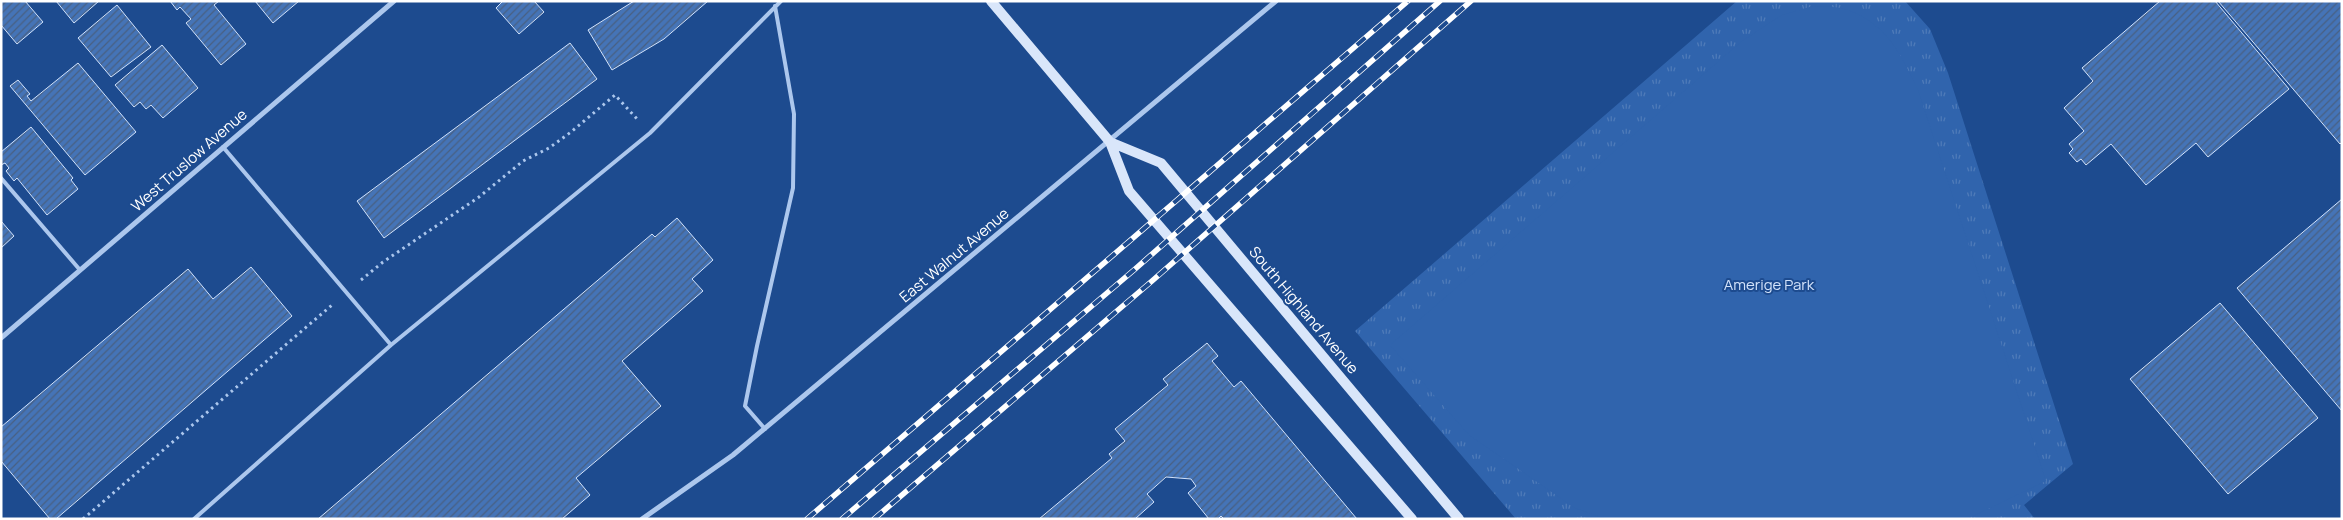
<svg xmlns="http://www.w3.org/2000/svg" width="2343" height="520" viewBox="0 0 2343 520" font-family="Manrope,sans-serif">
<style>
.park{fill:url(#park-tufts)}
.pitch{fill:#3064ad}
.building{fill:url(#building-hatch);stroke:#d2e2fa}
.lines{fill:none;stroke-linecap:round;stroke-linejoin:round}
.path{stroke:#acc7ed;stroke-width:3;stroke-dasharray:2.5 4;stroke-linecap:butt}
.lane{stroke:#acc7ed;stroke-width:4}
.street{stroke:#acc7ed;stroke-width:5}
.secondary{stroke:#d9e6fa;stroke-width:10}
.rail-casing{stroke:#fff;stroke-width:5.5}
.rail{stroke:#1d4b8f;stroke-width:4;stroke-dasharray:11;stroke-linecap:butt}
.labels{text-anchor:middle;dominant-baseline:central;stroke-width:4;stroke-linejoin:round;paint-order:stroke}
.street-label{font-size:15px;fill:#fff;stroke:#1d4b8f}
.park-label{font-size:15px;fill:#d2e2fa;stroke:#1d4b8f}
</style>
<defs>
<pattern id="park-tufts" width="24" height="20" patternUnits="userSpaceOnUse" patternTransform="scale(1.25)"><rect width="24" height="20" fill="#3064ad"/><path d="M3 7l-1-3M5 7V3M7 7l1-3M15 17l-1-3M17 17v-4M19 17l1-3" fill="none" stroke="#4f7bb9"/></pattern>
<pattern id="building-hatch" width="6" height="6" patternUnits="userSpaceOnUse" patternTransform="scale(1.25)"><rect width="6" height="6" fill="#4574b7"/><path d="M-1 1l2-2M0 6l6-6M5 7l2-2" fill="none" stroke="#486082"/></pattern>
</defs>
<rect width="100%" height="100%" fill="#1d4b8f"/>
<path class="park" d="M 1737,1 L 1905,1 L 1930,29 L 1948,73 L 2073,464 L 2024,505 L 2035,519 L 1516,519 L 1355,331 Z"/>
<path class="pitch" d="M 1813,6 C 1824,7 1838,6 1848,10 C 1888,25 1901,55 1918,90 L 2046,481 L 1967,519 L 1606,519 L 1575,508 L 1469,435 L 1390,345 L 1742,41 L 1782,15 Z"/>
<path class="building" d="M 1,1 L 25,1 L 43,22 L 17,44 L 1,25 Z
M 56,1 L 99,1 L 74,23 Z
M 170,1 L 219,1 L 214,5 L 246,44 L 221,65 L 186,23 L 191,19 L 180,7 L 177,10 Z
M 255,1 L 299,1 L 273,23 Z
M 503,1 L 534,1 L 544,12 L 519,34 L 496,8 Z
M 634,1 L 708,1 L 664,39 L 612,70 L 588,30 Z
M 2160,1 L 2215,1 L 2289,89 L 2208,157 L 2196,143 L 2146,185 L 2111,144 L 2086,165 L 2081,159 L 2077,162 L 2069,153 L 2073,149 L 2069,144 L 2084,131 L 2064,108 L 2093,81 L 2082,68 Z
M 2218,1 L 2342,1 L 2342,142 L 2340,144 Z
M 117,5 L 151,47 L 111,77 L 78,38 Z
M 570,43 L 597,79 L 384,238 L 357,201 Z
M 162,45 L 198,88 L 163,118 L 151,105 L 146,109 L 140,102 L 134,107 L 115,85 Z
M 78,63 L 136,132 L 85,175 L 10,86 L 18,80 L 30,94 L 27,96 L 31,101 Z
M 31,127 L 73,178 L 71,180 L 78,189 L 47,215 L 17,178 L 14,181 L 6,171 L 9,168 L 5,163 L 1,165 L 1,152 Z
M 2342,199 L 2342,411 L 2237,288 Z
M 677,218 L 713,260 L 692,279 L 703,291 L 622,361 L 661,406 L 576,478 L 590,495 L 562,519 L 318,519 L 652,234 L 655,237 Z
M 1,221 L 14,236 L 1,248 Z
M 251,267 L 292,316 L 56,519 L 50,519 L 1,461 L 1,427 L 188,269 L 213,299 Z
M 2220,303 L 2318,418 L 2228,494 L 2130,379 Z
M 1207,343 L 1218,356 L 1212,361 L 1234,387 L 1241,381 L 1357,519 L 1224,519 L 1221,516 L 1218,519 L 1209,519 L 1188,493 L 1196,486 L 1191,479 L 1166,477 L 1147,494 L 1154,502 L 1135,519 L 1039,519 L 1112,458 L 1109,454 L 1125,441 L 1115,429 L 1168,385 L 1163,379 Z"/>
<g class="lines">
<path class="path" d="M 361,280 L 383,262 L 479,197 L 523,161 L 549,148 L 571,132 L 615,95 L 638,120
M 83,519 L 332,305"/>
<path class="lane" d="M 223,147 L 391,345
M 1,178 L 80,270
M 765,429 L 745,406 L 757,346 L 793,188 L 794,114 L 775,6
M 194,519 L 391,345 L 650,133 L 781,1"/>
<path class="street" d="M 1,338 L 394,1
M 642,519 L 733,455 L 1276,1"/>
<path class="secondary" d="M 991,1 L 1110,142 L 1129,191 L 1412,519
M 1110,142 L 1161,163 L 1459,519"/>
<defs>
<path id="rail" d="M 807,519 L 1408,1
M 842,519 L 1134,270 L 1440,1
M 874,519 L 1152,281 L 1471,1"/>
</defs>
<use href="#rail" class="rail-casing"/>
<use href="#rail" class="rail"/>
</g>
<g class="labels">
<g class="street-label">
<text transform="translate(189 160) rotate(-41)">West Truslow Avenue</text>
<text transform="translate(954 255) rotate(-40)">East Walnut Avenue</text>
<text transform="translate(1304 310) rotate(50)">South Highland Avenue</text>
</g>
<g class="park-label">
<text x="1769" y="284">Amerige Park</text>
</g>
</g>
<rect width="2343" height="520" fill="none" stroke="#ffffff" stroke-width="5"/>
</svg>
